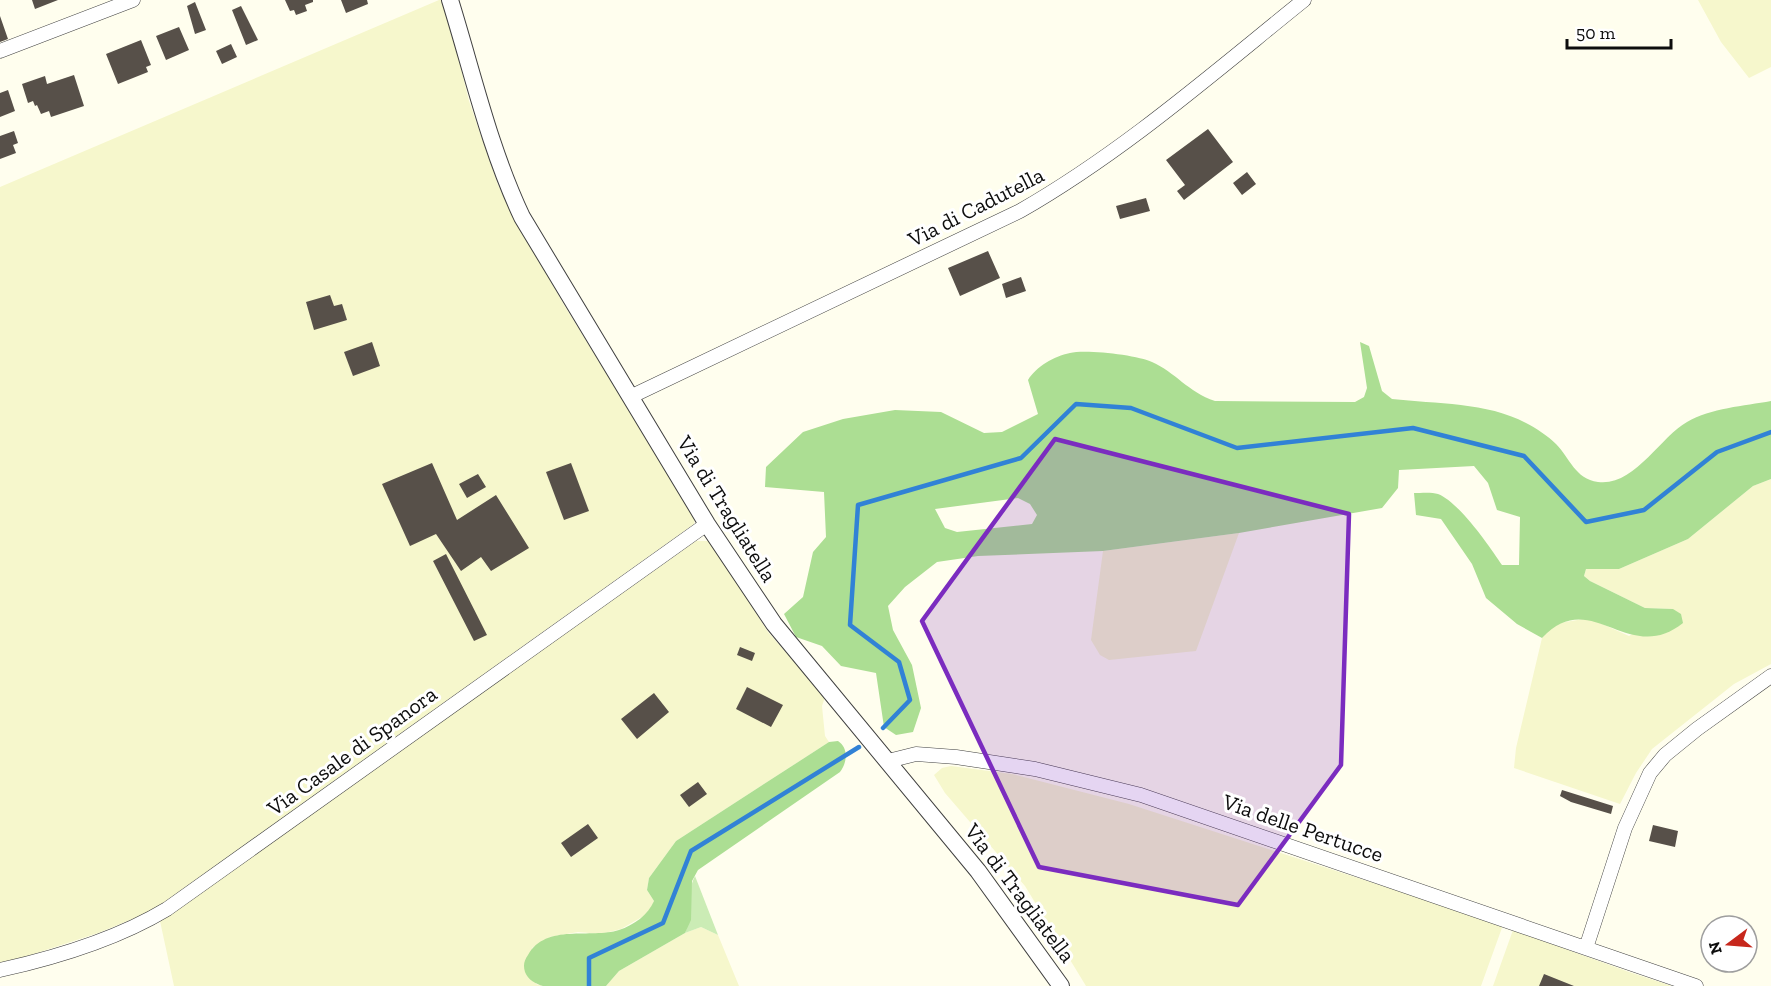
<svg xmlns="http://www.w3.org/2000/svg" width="1771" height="986" viewBox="0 0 1771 986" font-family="'Zilla Slab',serif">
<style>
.farmland{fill:#f6f7cc}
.green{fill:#cbecb5}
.forest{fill:#acde93;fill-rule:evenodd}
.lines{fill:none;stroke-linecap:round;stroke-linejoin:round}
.stream{stroke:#3182d6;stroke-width:4.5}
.building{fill:#575049}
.minor-casing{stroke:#404040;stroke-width:15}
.tertiary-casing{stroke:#404040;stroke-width:18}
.minor{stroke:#fff;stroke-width:14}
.tertiary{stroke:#fff;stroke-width:16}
.marked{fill:#7b2cbf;fill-opacity:0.2;stroke:#7b2cbf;stroke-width:4.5;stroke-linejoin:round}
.labels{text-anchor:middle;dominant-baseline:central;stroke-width:6;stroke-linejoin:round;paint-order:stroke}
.street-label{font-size:22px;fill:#0d0d0d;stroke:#fff}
</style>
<rect width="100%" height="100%" fill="#fffeee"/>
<path class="farmland" d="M 439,0 L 444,0 L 469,101 L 498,185 L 511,210 L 564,305 L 695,517 L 694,524 L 152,911 L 98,933 L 0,965 L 0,187 Z
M 1698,0 L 1771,0 L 1771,67 L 1749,78 L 1721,42 Z
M 1771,479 L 1771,664 L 1734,684 L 1652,749 L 1636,773 L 1620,804 L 1514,768 L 1516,748 L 1542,638 L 1554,624 L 1589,618 L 1629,636 L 1673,609 L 1645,608 L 1590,581 L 1584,576 L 1586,569 L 1619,569 L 1688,539 L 1753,486 Z
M 1239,533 L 1196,651 L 1109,660 L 1100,655 L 1091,640 L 1103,551 Z
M 696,541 L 708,541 L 713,545 L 768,632 L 825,697 L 822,706 L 825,736 L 829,742 L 676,841 L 649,878 L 647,890 L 654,901 L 649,913 L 621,929 L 601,934 L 578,932 L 550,937 L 532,948 L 536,984 L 543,986 L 174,986 L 160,921 Z
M 951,766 L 1012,774 L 1129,804 L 1503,925 L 1481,986 L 1086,986 L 1025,886 L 945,793 L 934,775 L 942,768 Z
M 701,927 L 718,935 L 739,986 L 606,986 L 619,971 L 685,933 Z
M 1513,930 L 1629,972 L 1672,986 L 1493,986 Z"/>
<path class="green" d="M 695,876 L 718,935 L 701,927 L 685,933 C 693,914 686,893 695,876 Z"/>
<path class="forest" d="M 1360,342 L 1369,346 L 1382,391 L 1392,399 C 1436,404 1487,402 1526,423 C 1536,428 1548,436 1556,444 C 1570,458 1575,479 1598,482 C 1634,487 1661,436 1687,422 C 1711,408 1744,406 1771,401 L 1771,479 L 1753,486 L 1688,539 L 1619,569 L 1586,569 L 1584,576 L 1590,581 L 1645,608 L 1673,609 L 1681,614 L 1683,623 C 1628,667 1591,585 1542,638 L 1517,624 L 1486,598 L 1472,564 L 1441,519 L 1416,515 L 1414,493 C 1421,493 1432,492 1438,494 C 1459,502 1490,547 1502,565 L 1519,565 L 1520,517 L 1497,510 L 1488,483 L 1474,466 L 1399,470 L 1398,488 L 1382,508 L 1239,533 L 1103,551 L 978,556 L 937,562 L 905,587 L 888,606 L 893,630 L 912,665 L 921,708 L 913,732 L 896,735 L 884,727 L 876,673 L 841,666 L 822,646 L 796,637 L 784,614 L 803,597 L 813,552 L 826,537 L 824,492 L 765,487 L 766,467 L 803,432 L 843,419 L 895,410 L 941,412 L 984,433 L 1002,432 L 1038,414 L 1028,380 C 1036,367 1054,356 1070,353 C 1085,349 1138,355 1152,362 C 1175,372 1188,392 1215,401 L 1355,402 L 1364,397 L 1367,388 ZM 1018,498 L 1030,504 L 1037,515 L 1032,524 L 957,532 L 945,528 L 935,509 Z
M 838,741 C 849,748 847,763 840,772 L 698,870 L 692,881 L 691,920 L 685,933 L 619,971 L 606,986 L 543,986 C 536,984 528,980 525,972 C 523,965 524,961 528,955 C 546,923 591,939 619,930 C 634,925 648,915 654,901 L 647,890 L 649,878 L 676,841 L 829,742 Z"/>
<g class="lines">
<path class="stream" d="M 883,728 L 910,700 L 899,662 L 850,625 L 858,505 L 1021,458 L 1076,404 L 1131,408 L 1237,448 L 1413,428 L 1524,456 L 1586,522 L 1644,510 L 1717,452 L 1771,432
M 589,986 L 589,958 L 663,923 L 691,851 L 859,747"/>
</g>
<path class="building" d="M 32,0 L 58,0 L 35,9 Z
M 285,0 L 313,0 L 313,2 L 305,5 L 307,11 L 296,15 L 294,10 L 290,11 Z
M 341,0 L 367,0 L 368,4 L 346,13 Z
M 195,2 L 206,30 L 195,34 L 187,6 Z
M 241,6 L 258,40 L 246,45 L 232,10 Z
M 0,16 L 8,39 L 0,42 Z
M 179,27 L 189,50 L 166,60 L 156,36 Z
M 141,40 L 151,65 L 146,67 L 148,72 L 118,84 L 106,54 Z
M 231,44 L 237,57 L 222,64 L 216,51 Z
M 74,75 L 84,106 L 51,117 L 49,111 L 41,114 L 37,105 L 35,106 L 33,101 L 28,103 L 22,84 L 45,76 L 47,84 Z
M 8,90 L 15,111 L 0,117 L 0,93 Z
M 1208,129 L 1233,162 L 1184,200 L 1177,191 L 1185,185 L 1166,160 Z
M 14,131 L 18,143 L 13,145 L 16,153 L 0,159 L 0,136 Z
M 1247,172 L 1256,184 L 1242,195 L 1233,183 Z
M 1146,198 L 1150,211 L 1120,219 L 1116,206 Z
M 988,251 L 1000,278 L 960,296 L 948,268 Z
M 1021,277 L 1026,291 L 1006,298 L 1002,284 Z
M 330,295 L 334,306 L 342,304 L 347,320 L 314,330 L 306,302 Z
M 372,342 L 380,366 L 353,376 L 344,352 Z
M 432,463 L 457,520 L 496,495 L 529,548 L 491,571 L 481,557 L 461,571 L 436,534 L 410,546 L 382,484 Z
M 571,463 L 589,511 L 564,520 L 546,472 Z
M 478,474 L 486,487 L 467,498 L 459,484 Z
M 446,554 L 487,635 L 474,641 L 433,561 Z
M 740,647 L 755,653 L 752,661 L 737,655 Z
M 747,687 L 783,705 L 771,727 L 736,709 Z
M 654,693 L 669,712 L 637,739 L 621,719 Z
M 698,782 L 707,794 L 689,807 L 680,795 Z
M 1562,790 L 1613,806 L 1611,814 L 1571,802 L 1560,796 Z
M 588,824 L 598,838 L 571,857 L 561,843 Z
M 1653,825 L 1678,831 L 1675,847 L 1649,841 Z
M 1544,974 L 1574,986 L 1539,986 Z"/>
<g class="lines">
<defs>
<path id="minor" d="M 0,51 L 133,0
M 632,396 L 1020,211 C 1123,152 1212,74 1304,0
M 888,761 L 916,754 L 956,757 L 1035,769 L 1141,795 L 1696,986
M 1586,948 L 1625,828 L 1650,773 L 1665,755 L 1697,729 L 1771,676
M 0,970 C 54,958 119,938 167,909 L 707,524"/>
<path id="tertiary" d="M 450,0 C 473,74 489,147 522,217 L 707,524 L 774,624 L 978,871 L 1061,986"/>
</defs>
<use href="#minor" class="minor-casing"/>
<use href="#tertiary" class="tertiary-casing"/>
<use href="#minor" class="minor"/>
<use href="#tertiary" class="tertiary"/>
</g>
<path class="marked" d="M 1055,439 L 1349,514 L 1341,765 L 1238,905 L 1039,867 L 922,621 Z"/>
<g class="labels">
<g class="street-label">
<text transform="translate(976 207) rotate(-27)">Via di Cadutella</text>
<text transform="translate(727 509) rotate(58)">Via di Tragliatella</text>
<text transform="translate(352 751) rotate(-36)">Via Casale di Spanora</text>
<text transform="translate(1303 828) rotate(19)">Via delle Pertucce</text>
<text transform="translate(1020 893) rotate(53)">Via di Tragliatella</text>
</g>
</g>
<g transform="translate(1729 944) rotate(254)"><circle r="28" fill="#ffffff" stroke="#9e9e9e" stroke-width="1.5"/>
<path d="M0-4.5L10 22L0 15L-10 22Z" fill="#c7271c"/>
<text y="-9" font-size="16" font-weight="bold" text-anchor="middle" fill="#0d0d0d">N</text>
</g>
<path d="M1567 39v9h104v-9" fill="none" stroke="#0d0d0d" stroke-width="3"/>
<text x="1576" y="39" font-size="18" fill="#0d0d0d" stroke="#ffffff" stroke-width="4.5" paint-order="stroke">50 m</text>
</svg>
